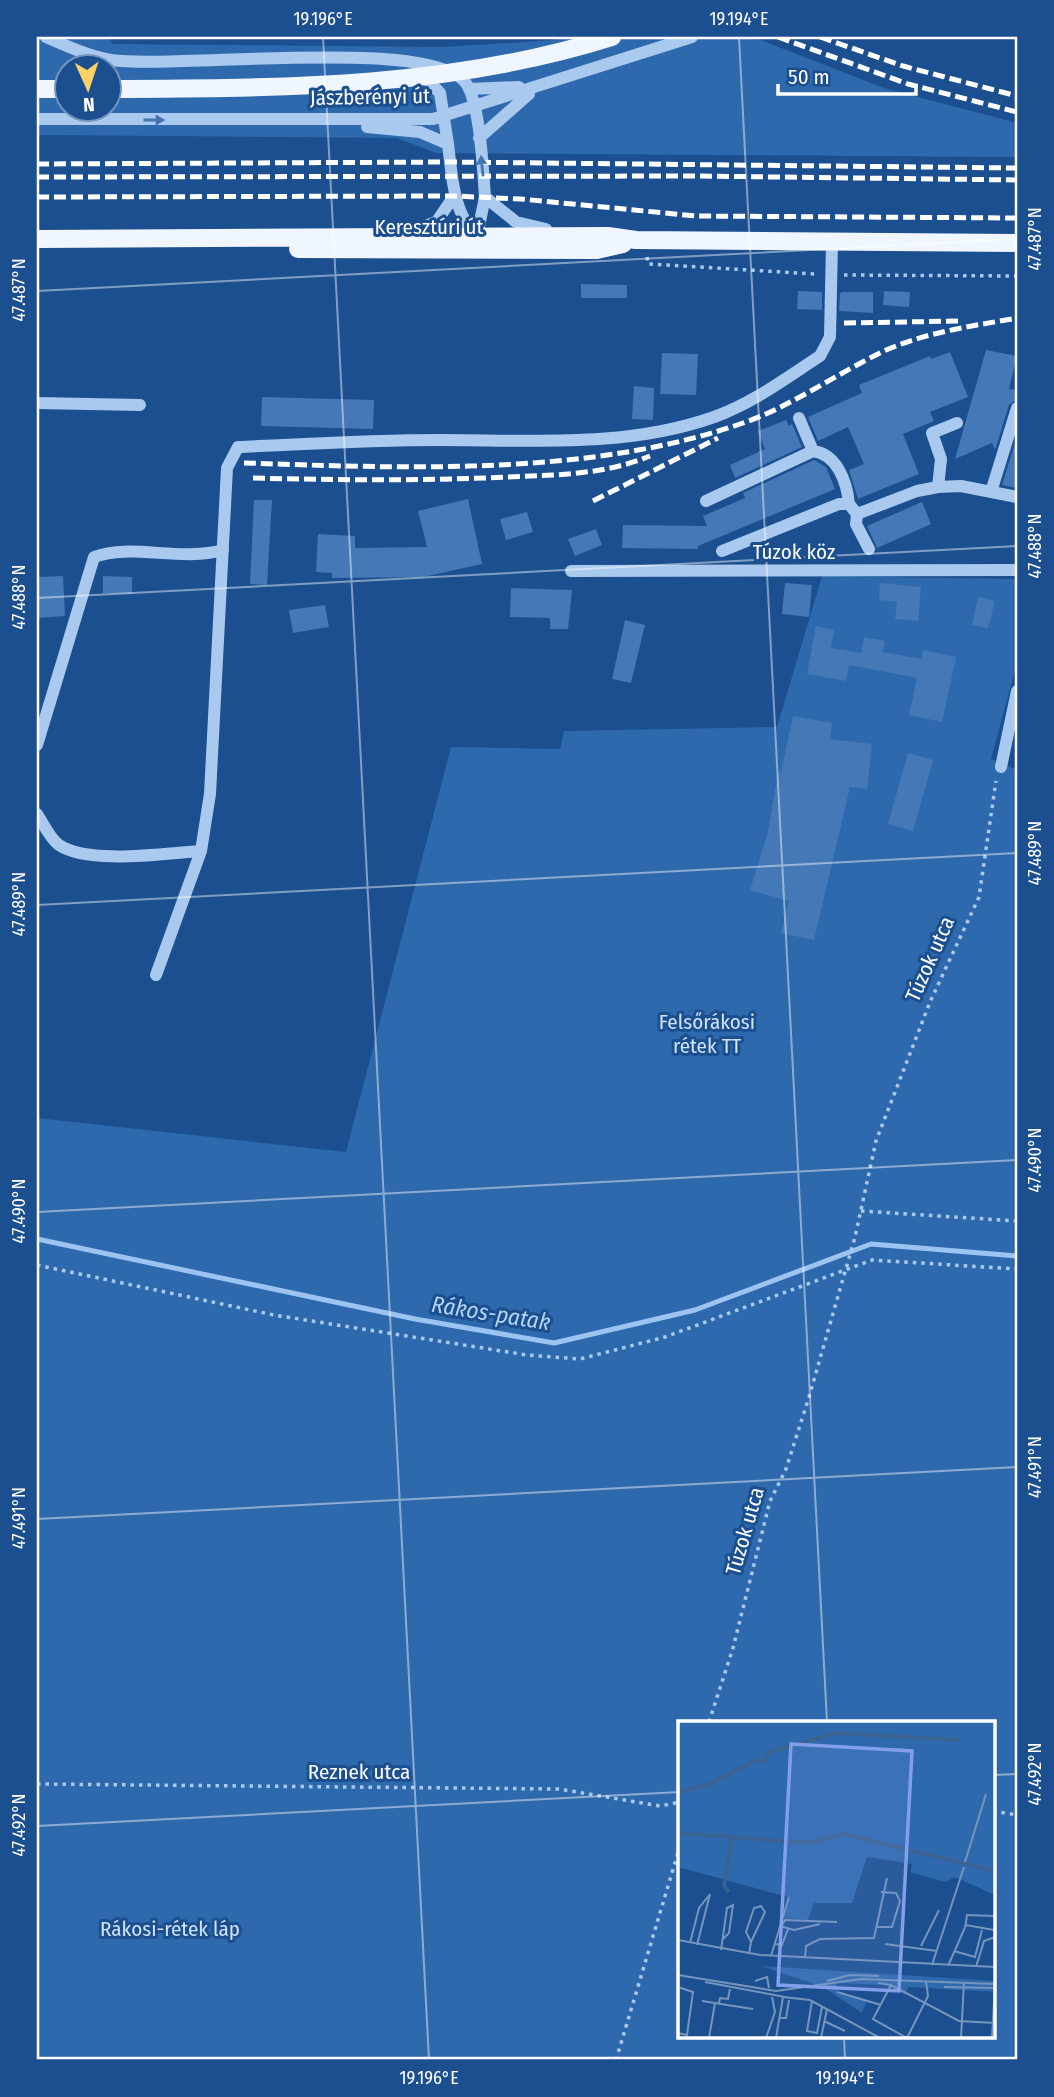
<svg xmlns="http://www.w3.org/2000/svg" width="1054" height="2097" viewBox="0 0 1054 2097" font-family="'Fira Sans Condensed',sans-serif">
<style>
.green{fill:#2e69ad;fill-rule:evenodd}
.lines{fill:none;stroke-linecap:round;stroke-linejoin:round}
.stream{stroke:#9cc4f0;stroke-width:5}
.building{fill:#4478b7}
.path{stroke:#a9c9ee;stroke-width:3.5;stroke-dasharray:3.5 5;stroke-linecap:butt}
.minor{stroke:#a9c9ee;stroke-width:12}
.major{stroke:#f0f6ff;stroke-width:18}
.rail{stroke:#fff;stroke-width:5;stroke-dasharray:12 5;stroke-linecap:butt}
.major-bridge{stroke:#f0f6ff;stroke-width:18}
.oneway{fill:#4674ac}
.ticks{fill:none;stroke:#fff;stroke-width:2;stroke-opacity:0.45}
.labels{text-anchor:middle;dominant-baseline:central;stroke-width:6;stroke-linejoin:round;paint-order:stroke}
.street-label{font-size:21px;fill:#fff;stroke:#1b4f8f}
.park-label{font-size:21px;fill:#cfe3fa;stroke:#1b4f8f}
.water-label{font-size:23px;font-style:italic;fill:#b5d3f5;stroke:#1b4f8f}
.inset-river{fill:none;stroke:#3c6290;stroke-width:3.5}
.inset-road{fill:none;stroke:#7695bc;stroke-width:2}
.view{fill:#839eea;fill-opacity:0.15;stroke:#839eea;stroke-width:3.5}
.inset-edge{fill:none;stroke:#fff;stroke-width:3.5}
.neatline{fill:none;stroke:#fff;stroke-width:2.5}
.ticks-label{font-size:18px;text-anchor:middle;fill:#fff}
</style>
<rect width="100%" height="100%" fill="#1b4f8f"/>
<path class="green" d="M 37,37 L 109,37 L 113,44 L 444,47 L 554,40 L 554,37 L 753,37 L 884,88 L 1017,123 L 1017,157 L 436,153 L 397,138 L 37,135 ZM 66,66 L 108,66 L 108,108 L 66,108 Z
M 822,576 L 1017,579 L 1017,663 L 991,759 L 1017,770 L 1017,2060 L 37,2060 L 37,1118 L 346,1152 L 451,747 L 560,749 L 564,731 L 777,727 ZM 680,1722 L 993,1722 L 993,2036 L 680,2036 Z"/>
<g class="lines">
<path class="stream" d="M 37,1239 L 415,1319 L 554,1343 L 695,1310 L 871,1244 L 1017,1256"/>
</g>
<path class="building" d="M 581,284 L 627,285 L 627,298 L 581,298 Z
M 798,291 L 822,292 L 822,310 L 797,309 Z
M 884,291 L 910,292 L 909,307 L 883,305 Z
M 843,292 L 873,292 L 873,313 L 839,311 L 840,293 Z
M 986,350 L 1017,356 L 1009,389 L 1017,390 L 1017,399 L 1009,405 L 995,450 L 992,443 L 955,459 Z
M 950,352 L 968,397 L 930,412 L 934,421 L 903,434 L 919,474 L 858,499 L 849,470 L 864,464 L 848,427 L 818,441 L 808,417 L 862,393 L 859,385 L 930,356 L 931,359 Z
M 662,353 L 698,354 L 696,395 L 660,394 Z
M 634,386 L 654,388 L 653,420 L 632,419 Z
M 262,397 L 374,400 L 373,429 L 261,426 Z
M 786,420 L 789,426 L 792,424 L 802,447 L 735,478 L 730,465 L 765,449 L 758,431 Z
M 1017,437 L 1017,488 L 1002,485 Z
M 814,460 L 826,467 L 835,489 L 698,546 L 698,549 L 622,548 L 623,525 L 707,526 L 703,516 L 745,498 L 743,493 Z
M 468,499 L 482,564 L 423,577 L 332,578 L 332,573 L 316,572 L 318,534 L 355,536 L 355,548 L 427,547 L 418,511 Z
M 254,500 L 272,500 L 267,585 L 250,584 Z
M 922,502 L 931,524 L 877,548 L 867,526 Z
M 527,512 L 533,532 L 506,540 L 500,519 Z
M 596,529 L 602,545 L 575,556 L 568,539 Z
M 63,576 L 65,616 L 37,618 L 37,577 Z
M 103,576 L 132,577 L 132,594 L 103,593 Z
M 785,583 L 812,585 L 809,617 L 782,614 Z
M 880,583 L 921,587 L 918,621 L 895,619 L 897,602 L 879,600 Z
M 511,588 L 572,590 L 568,629 L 550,629 L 550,618 L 510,617 Z
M 978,597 L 995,601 L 988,628 L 972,625 Z
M 325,605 L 329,627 L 293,633 L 289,610 Z
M 625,620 L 645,625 L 631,683 L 612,679 Z
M 816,626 L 834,630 L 831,648 L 861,653 L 864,637 L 885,641 L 883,652 L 921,659 L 923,650 L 956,657 L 942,722 L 909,715 L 917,678 L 849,665 L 846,681 L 807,674 Z
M 793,716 L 832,723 L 830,739 L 872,744 L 867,789 L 850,787 L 814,940 L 781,933 L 789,901 L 750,890 L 768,832 L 778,772 L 781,772 Z
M 908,753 L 933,760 L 913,831 L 888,824 Z"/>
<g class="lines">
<path class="path" d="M 647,257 L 648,264 L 816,274
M 844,275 L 1017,276
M 861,1211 L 1017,1221
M 37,1265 L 274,1315 L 527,1355 L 580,1359 L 665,1337 L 872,1260 L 1017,1269
M 709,1722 L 733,1648 L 770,1501 L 786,1469 L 809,1397 L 855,1237 L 876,1141 L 930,1002 L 979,897 L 996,781
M 37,1784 L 559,1789 L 660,1806 L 680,1802
M 993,1811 L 1017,1815
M 616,2060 L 680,1846"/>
<path class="minor" d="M 46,37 C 67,46 88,56 111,60 C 178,69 427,37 465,82 C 480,100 483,171 485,197 L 516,222 L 546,229
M 422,74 L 440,93 L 448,144
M 469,89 L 519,87
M 37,119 L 433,119 L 692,37
M 367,127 L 420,132 L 448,144 C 452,175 453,220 482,239
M 479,138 L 529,94
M 412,233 L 437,221 L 454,196
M 477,236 L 485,197
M 37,403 L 140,405
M 799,418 L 813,451
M 938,487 L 941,459 L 932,433 L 957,423
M 991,492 L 1017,408
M 706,501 L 813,451 C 837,454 847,482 849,504
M 857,514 L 856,524 L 869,549
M 722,551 L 839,504 L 849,504 L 857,514 L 917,491 L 938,487 L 961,486 L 1017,497
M 571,571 L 1017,570
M 37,745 L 94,557 C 131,543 180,562 223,550
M 1001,767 L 1017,691
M 37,814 C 43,823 50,839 59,845 C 89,865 165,853 201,851
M 156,975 L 201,851 L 210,794 L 227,468 L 238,447 C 305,444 372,440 440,440 C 531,440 627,448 714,417 C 753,403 786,378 820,356 L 830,337 L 832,242"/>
<path class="major" d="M 37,89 L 66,89
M 37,239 L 608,236 L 636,240 L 1017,243
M 298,249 L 597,250 L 623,244"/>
<path class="rail" d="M 778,37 L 908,84 L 1017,112
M 820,37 L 903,66 L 1017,96
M 37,164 L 450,162 L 1017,168
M 37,177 L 698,176 L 1017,180
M 37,197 L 454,196 L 521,199 L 696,216 L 1017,218
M 844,323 L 961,321
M 244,463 C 405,468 589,477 743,423 C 790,407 838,373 884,351 C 926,332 973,326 1017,318
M 253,478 C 338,480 422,481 507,477 C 555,475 604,475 650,456
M 593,501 L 718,438"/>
<path class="major-bridge" d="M 108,89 C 278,88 448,89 612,37"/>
</g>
<defs><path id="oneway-solid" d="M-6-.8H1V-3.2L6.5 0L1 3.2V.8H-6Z" transform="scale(1.75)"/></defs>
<g class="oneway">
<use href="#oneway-solid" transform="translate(154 120)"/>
<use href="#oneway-solid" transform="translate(482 166) rotate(-96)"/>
</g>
<path class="ticks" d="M 323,37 L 429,2060M 739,37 L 827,1722M 37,291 L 1017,239M 37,598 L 1017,546M 37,905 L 1017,853M 37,1212 L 1017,1160M 37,1519 L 1017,1467M 993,1775 L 1017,1774M 37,1826 L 680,1792M 844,2036 L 845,2060"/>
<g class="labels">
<g class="street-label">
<text transform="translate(370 97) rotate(-1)">Jászberényi út</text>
<text x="429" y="227">Keresztúri út</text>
<text x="794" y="552">Túzok köz</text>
<text transform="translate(930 959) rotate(-66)">Túzok utca</text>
<text transform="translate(745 1531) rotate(-74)">Túzok utca</text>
<text x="359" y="1772">Reznek utca</text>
</g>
<g class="park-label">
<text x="707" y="1022">Felsőrákosi<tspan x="707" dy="24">rétek TT</tspan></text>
<text x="170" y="1929">Rákosi-rétek láp</text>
</g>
<g class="water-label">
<text transform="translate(491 1313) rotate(9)">Rákos-patak</text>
</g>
</g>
<g transform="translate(678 1721)">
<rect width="317" height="317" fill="#1b4f8f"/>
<path d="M 0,0 L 317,0 L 317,174 L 277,156 L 267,161 L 232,151 L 234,143 L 189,136 L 174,182 L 136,182 L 130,199 L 105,197 L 110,176 L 0,146 ZM 83,245 L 317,260 L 317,271 L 230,266 L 228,274 L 208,264 L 158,262 L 160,270 L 189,279 L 184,292 L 145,266 Z" fill="#2e69ad"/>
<path class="inset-river" d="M 0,71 L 29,64 L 79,39 L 87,40 L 91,31 L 157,12 L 281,19M 0,112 L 129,122 L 166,113 L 317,150M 51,171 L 46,165 L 54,114"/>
<path class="inset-road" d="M 287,141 L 308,73M 102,205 L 116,209 L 142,203M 199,206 L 214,206 L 222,180 L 218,172 L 203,171M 287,207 L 289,194 L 317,195M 101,209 L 107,199 L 159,201M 0,219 L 82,234 L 317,246M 12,222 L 21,187 L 32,173 L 19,224M 97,223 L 104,224 L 110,208M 207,223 L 259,230M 243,225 L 261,189M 43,229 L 49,187 L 55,184 L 51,212 L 44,219M 276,230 L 297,236 L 304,209M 71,233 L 73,221 L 68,211 L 76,187 L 83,185 L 87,191 L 73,221M 93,235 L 111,176M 127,237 L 128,225 L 142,218 L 196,217 L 209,157M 254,244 L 286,146M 270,245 L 288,204 L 316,209M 298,246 L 306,220 L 317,216M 0,254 L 98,270 L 183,258 L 317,263M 77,260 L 89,256 L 91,267M 149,260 L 172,254 L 201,255M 27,261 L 107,276M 200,262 L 213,264 L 281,300 L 317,302M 213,264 L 195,298 L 229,317M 0,266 L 15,271 L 9,314 L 0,312M 266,266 L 317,267M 159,271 L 203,284M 105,276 L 132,279 L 202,317M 24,280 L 75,288M 134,280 L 129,310 L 139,312 L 144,286M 41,282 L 42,277 L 50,278 L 52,268M 101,297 L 108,297 L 111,279M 146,300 L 167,310M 31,317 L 37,282M 88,317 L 97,291 L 94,276M 98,317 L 105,276M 143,317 L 149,288M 229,317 L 250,275 L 248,260M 283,317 L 286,261M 314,317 L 317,263"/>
<path class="view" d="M 113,23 L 234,30 L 221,270 L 100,264 Z"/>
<rect width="317" height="317" class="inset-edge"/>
</g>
<rect width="1054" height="2097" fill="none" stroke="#1b4f8f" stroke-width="77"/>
<g transform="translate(88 88) rotate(177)"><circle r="33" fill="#1b4f8f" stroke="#7695bc" stroke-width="2"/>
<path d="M0-5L12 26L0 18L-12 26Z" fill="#ffd166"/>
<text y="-10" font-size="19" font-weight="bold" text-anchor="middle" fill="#ffffff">N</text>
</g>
<path d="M778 84v10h138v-10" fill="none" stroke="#ffffff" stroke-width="3.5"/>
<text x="788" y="84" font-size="21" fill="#ffffff" stroke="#1b4f8f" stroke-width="5" paint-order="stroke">50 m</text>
<rect x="38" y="38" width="978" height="2020" class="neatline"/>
<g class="ticks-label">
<text x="323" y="25">19.196°E</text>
<text x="739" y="25">19.194°E</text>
<text transform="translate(1035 239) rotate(-90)" y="6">47.487°N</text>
<text transform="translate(19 290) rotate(-90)" y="6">47.487°N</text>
<text transform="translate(1035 546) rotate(-90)" y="6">47.488°N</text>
<text transform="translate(19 597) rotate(-90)" y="6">47.488°N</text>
<text transform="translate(1035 853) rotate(-90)" y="6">47.489°N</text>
<text transform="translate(19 904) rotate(-90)" y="6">47.489°N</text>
<text transform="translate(1035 1160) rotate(-90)" y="6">47.490°N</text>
<text transform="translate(19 1211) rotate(-90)" y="6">47.490°N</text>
<text transform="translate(1035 1467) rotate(-90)" y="6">47.491°N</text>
<text transform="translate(19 1518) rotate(-90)" y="6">47.491°N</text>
<text transform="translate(1035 1774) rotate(-90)" y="6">47.492°N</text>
<text transform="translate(19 1825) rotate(-90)" y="6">47.492°N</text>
<text x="429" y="2084">19.196°E</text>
<text x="845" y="2084">19.194°E</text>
</g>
</svg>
